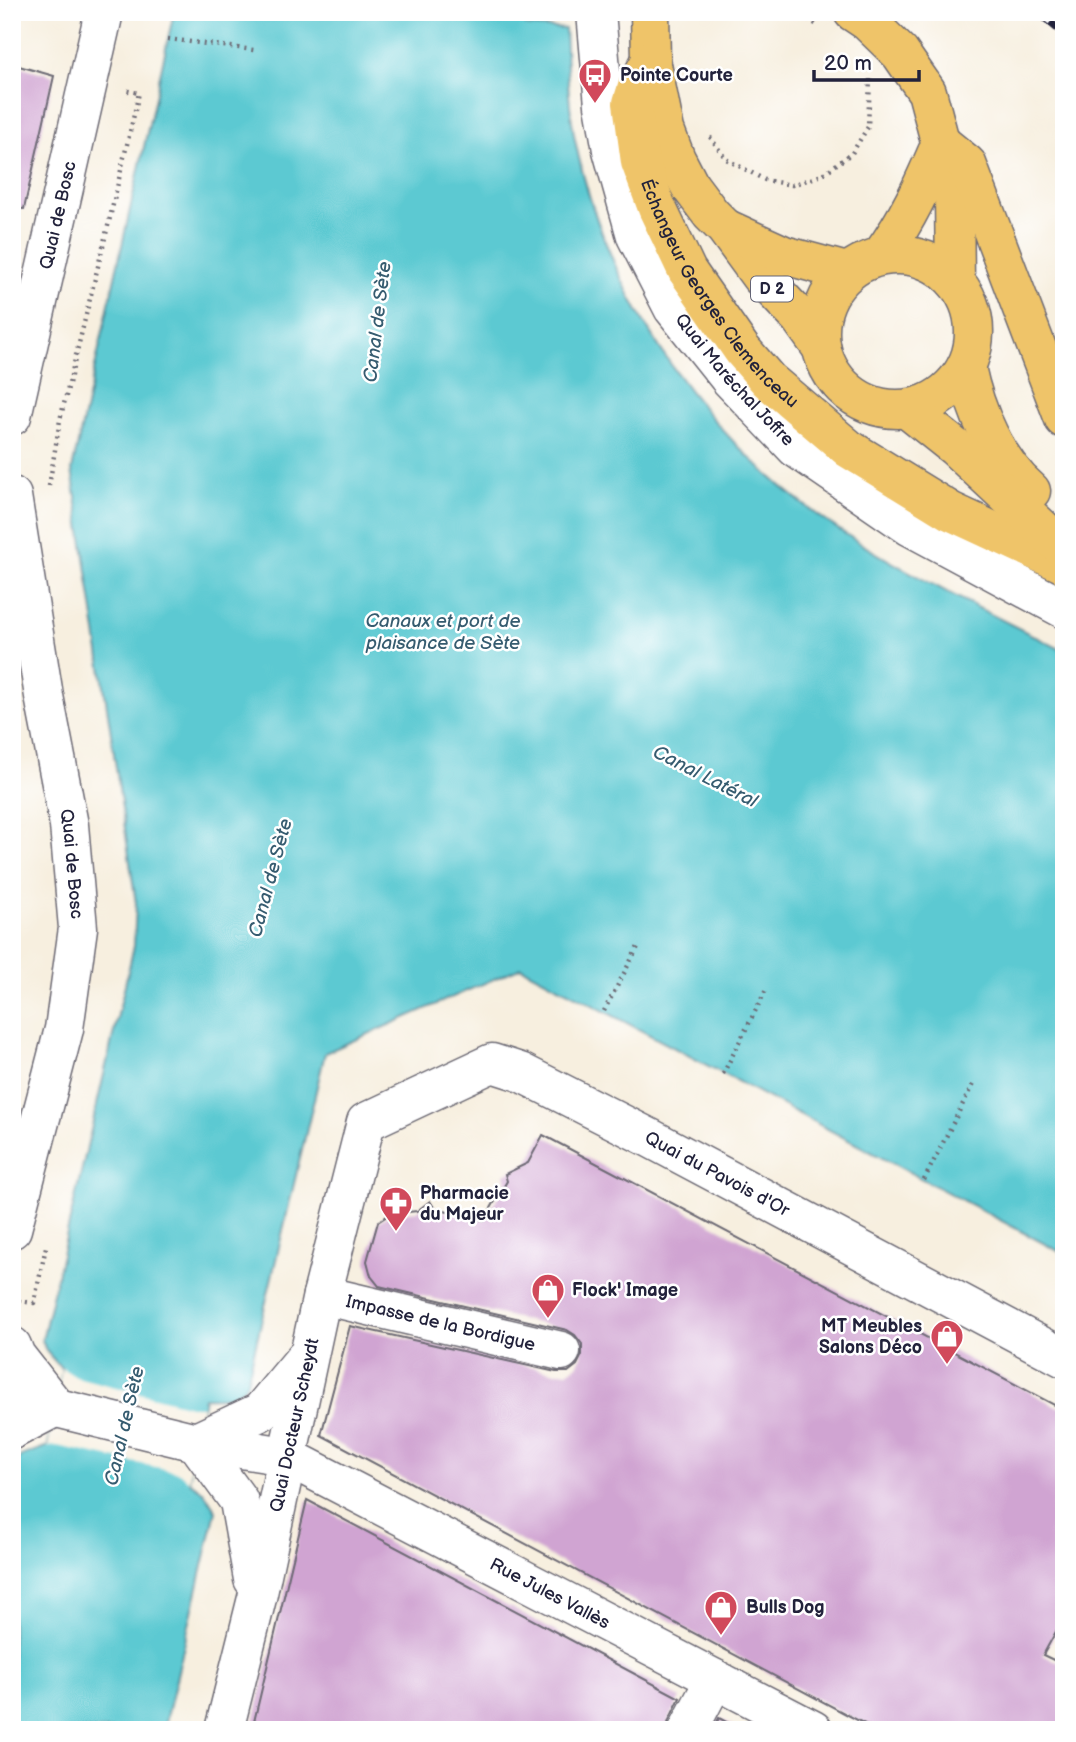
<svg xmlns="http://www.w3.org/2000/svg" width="1076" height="1742" viewBox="0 0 1076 1742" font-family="'Balsamiq Sans',sans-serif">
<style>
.water{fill:#5cc9d2;stroke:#3f7686;stroke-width:2}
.pier{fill:#f7efdf}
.building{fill:#d0a4d2}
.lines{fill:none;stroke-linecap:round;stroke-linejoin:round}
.minor-casing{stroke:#6d6a74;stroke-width:41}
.major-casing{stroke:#6d6a74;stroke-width:41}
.path{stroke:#6d6a74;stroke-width:4.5;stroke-dasharray:2 5;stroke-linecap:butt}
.minor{stroke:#fff;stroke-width:38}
.major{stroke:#efc469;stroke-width:38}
.rail-casing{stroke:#22223b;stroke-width:8}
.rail{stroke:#fff;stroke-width:5;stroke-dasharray:16;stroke-linecap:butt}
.labels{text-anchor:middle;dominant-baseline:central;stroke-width:5;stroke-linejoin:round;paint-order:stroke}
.shield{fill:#fff;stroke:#646476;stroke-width:2}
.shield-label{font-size:16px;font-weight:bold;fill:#22223b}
.poi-label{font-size:18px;font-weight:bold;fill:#22223b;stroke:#fff;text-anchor:start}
.street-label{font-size:18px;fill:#22223b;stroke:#fff}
.water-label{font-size:19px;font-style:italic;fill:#365c70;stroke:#fff}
</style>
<rect width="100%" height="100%" fill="#fff"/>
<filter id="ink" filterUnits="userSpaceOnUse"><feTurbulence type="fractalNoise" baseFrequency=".0143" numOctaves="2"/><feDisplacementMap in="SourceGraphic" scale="14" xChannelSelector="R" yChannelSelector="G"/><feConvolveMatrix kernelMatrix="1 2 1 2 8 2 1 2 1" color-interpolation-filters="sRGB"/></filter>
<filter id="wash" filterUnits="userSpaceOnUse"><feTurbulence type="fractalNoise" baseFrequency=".00686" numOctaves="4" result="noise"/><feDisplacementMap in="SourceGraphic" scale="28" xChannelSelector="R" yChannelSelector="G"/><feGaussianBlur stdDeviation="1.57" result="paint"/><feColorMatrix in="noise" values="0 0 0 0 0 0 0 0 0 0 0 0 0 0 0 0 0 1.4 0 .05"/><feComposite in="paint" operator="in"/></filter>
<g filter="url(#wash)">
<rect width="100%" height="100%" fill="#f7efdf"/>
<path class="water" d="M 174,12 L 520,12 L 522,21 L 527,26 L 565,29 C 567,66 568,103 575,140 C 607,295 697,430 826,521 C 900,572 984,610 1064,651 L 1064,1254 L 521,967 L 325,1053 L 247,1382 C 237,1401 222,1397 204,1397 L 189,1481 L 204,1492 L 216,1511 L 164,1730 L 12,1730 L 12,1465 L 21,1456 L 48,1446 L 62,1369 L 46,1351 L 42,1340 L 134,946 L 136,903 L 72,470 Z"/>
<path class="pier" d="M 62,1368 L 76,1377 L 190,1406 L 202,1406 L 189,1481 L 179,1472 L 57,1446 L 48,1447 Z"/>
<g id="blocks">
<path class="building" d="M 12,64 L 54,76 L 24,209 L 12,208 Z
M 543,1135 L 1064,1410 L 1064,1617 L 1043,1655 L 1064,1665 L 1064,1730 L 876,1730 L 321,1435 L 350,1326 L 556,1372 L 568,1372 L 577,1365 L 582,1355 L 582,1344 L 575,1335 L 567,1330 L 379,1286 L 371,1276 L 367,1261 L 378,1222 L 390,1214 L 417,1211 L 430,1201 L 435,1209 L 484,1220 L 507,1181 L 505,1174 L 528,1163 Z
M 307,1500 L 680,1698 L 669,1720 L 666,1730 L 252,1730 Z
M 719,1718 L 741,1730 L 713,1730 Z"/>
</g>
</g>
<g filter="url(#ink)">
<use href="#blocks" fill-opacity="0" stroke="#6d6a74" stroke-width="2"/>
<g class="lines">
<defs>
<g id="minor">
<path id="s1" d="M 596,12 L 604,105 L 612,150 L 636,236 L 673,308 L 729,378 L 796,448 L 911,527 L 1064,609"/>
<path id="s2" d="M 12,416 L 104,12"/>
<path id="s3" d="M 12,496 L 44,696 L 69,825 L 78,928 L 64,1029 L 12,1229"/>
<path id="s4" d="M 322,1295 L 561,1351"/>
<path d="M 12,1346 L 16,1356 L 56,1407"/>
<path id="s5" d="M 12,1397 L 196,1442 L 286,1456 L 813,1730"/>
<path d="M 12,1430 L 56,1407"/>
<path d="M 196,1442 L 239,1501 L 253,1579"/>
<path d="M 196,1442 L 260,1412 L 305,1358"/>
<path id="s6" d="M 224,1730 L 257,1598 L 322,1295 L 366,1122 L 492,1063 L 520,1072 L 650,1138 L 1064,1358"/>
<path d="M 688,1730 L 715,1679"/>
</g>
<g id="major">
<path d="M 650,12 L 651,60 L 665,130 L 676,159 L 690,186 L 711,214 L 725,228 L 760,276 L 800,318 L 821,347"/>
<path d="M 853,12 L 868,22 L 900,53 L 927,92 L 954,194 L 955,281"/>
<path id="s7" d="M 651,60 L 638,84 L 632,103 L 640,162 L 657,208 L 687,271 L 742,350 L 768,380 L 849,449 L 950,511 L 1064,564"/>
<path d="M 941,143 L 967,164 L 1064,419"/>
<path d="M 727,229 L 784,255 L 847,272"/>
<circle cx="897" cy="332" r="77"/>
<path d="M 881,256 C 908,219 923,185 941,143"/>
<path d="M 966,367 C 975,411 996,461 1031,491"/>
<path d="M 907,409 L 956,448 L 1064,549"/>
</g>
</defs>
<use href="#minor" class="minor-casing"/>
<use href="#major" class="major-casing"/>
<path class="path" d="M 796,12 L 819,26
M 168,39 L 254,50
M 710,137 L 726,159 L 765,180 L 792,185 L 822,175 L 852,153 L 868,127 L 870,79
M 49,486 L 60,420 L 108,226 L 139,93 L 124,90
M 604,1011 L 640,943
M 723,1074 L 766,990
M 924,1180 L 974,1082
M 12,1300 L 34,1303 L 46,1247"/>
<use href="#minor" class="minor"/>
<use href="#major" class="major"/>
<defs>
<path id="rail" d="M 1038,12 L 1064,34"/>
</defs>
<use href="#rail" class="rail-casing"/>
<use href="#rail" class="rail"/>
</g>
</g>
<defs>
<symbol id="bus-pin" viewBox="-11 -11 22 30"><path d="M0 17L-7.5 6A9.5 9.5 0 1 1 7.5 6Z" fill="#d1495b" stroke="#fff"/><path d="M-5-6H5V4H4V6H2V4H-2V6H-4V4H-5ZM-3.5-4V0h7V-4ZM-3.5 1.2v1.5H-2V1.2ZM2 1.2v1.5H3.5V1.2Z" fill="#fff"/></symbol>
<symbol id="pharmacy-pin" viewBox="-11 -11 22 30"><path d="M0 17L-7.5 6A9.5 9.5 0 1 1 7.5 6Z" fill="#d1495b" stroke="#fff"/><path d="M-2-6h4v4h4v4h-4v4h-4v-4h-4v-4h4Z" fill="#fff"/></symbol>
<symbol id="shop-pin" viewBox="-11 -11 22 30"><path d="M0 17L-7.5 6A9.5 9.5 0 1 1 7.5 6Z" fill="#d1495b" stroke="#fff"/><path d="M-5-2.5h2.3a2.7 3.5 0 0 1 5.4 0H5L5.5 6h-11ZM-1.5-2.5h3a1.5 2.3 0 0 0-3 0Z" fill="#fff"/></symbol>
</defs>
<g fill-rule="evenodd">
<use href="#bus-pin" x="576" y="56" width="38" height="52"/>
<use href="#pharmacy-pin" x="377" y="1184" width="38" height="52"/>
<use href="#shop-pin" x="529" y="1271" width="38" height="52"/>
<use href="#shop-pin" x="928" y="1317" width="38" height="52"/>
<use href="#shop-pin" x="702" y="1588" width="38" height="52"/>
</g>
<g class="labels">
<rect class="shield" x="751" y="276.5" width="42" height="25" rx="5"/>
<g class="shield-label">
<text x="772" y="289">D 2</text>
</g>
<g class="poi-label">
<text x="620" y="75">Pointe Courte</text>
<text x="420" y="1193">Pharmacie<tspan x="420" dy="21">du Majeur</tspan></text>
<text x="572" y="1290">Flock' Image</text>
<text x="922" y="1326" text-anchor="end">MT Meubles<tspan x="922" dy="21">Salons Déco</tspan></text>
<text x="746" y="1607">Bulls Dog</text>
</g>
<g class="street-label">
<text stroke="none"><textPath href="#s2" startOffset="206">Quai de Bosc</textPath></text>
<text stroke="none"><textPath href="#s7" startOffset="262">Échangeur Georges Clemenceau</textPath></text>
<text stroke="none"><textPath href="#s1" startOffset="404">Quai Maréchal Joffre</textPath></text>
<text stroke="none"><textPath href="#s3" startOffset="373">Quai de Bosc</textPath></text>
<text stroke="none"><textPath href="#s6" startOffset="1015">Quai du Pavois d'Or</textPath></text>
<text stroke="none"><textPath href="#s4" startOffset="122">Impasse de la Bordigue</textPath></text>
<text stroke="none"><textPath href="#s6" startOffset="313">Quai Docteur Scheydt</textPath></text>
<text stroke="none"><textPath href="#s5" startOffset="578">Rue Jules Vallès</textPath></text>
</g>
<g class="water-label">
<text transform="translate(378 322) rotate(-83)">Canal de Sète</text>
<text x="443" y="621">Canaux et port de<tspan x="443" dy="22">plaisance de Sète</tspan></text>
<text transform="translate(705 777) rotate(27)">Canal Latéral</text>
<text transform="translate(271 878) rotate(-75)">Canal de Sète</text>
<text transform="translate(125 1426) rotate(-77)">Canal de Sète</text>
</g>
</g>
<rect width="1076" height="1742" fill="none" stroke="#fff" stroke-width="42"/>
<path d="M814 70v10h105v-10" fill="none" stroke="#22223b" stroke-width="3.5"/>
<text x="824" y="70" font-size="21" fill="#22223b" stroke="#ffffff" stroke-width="5" paint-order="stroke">20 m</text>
</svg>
